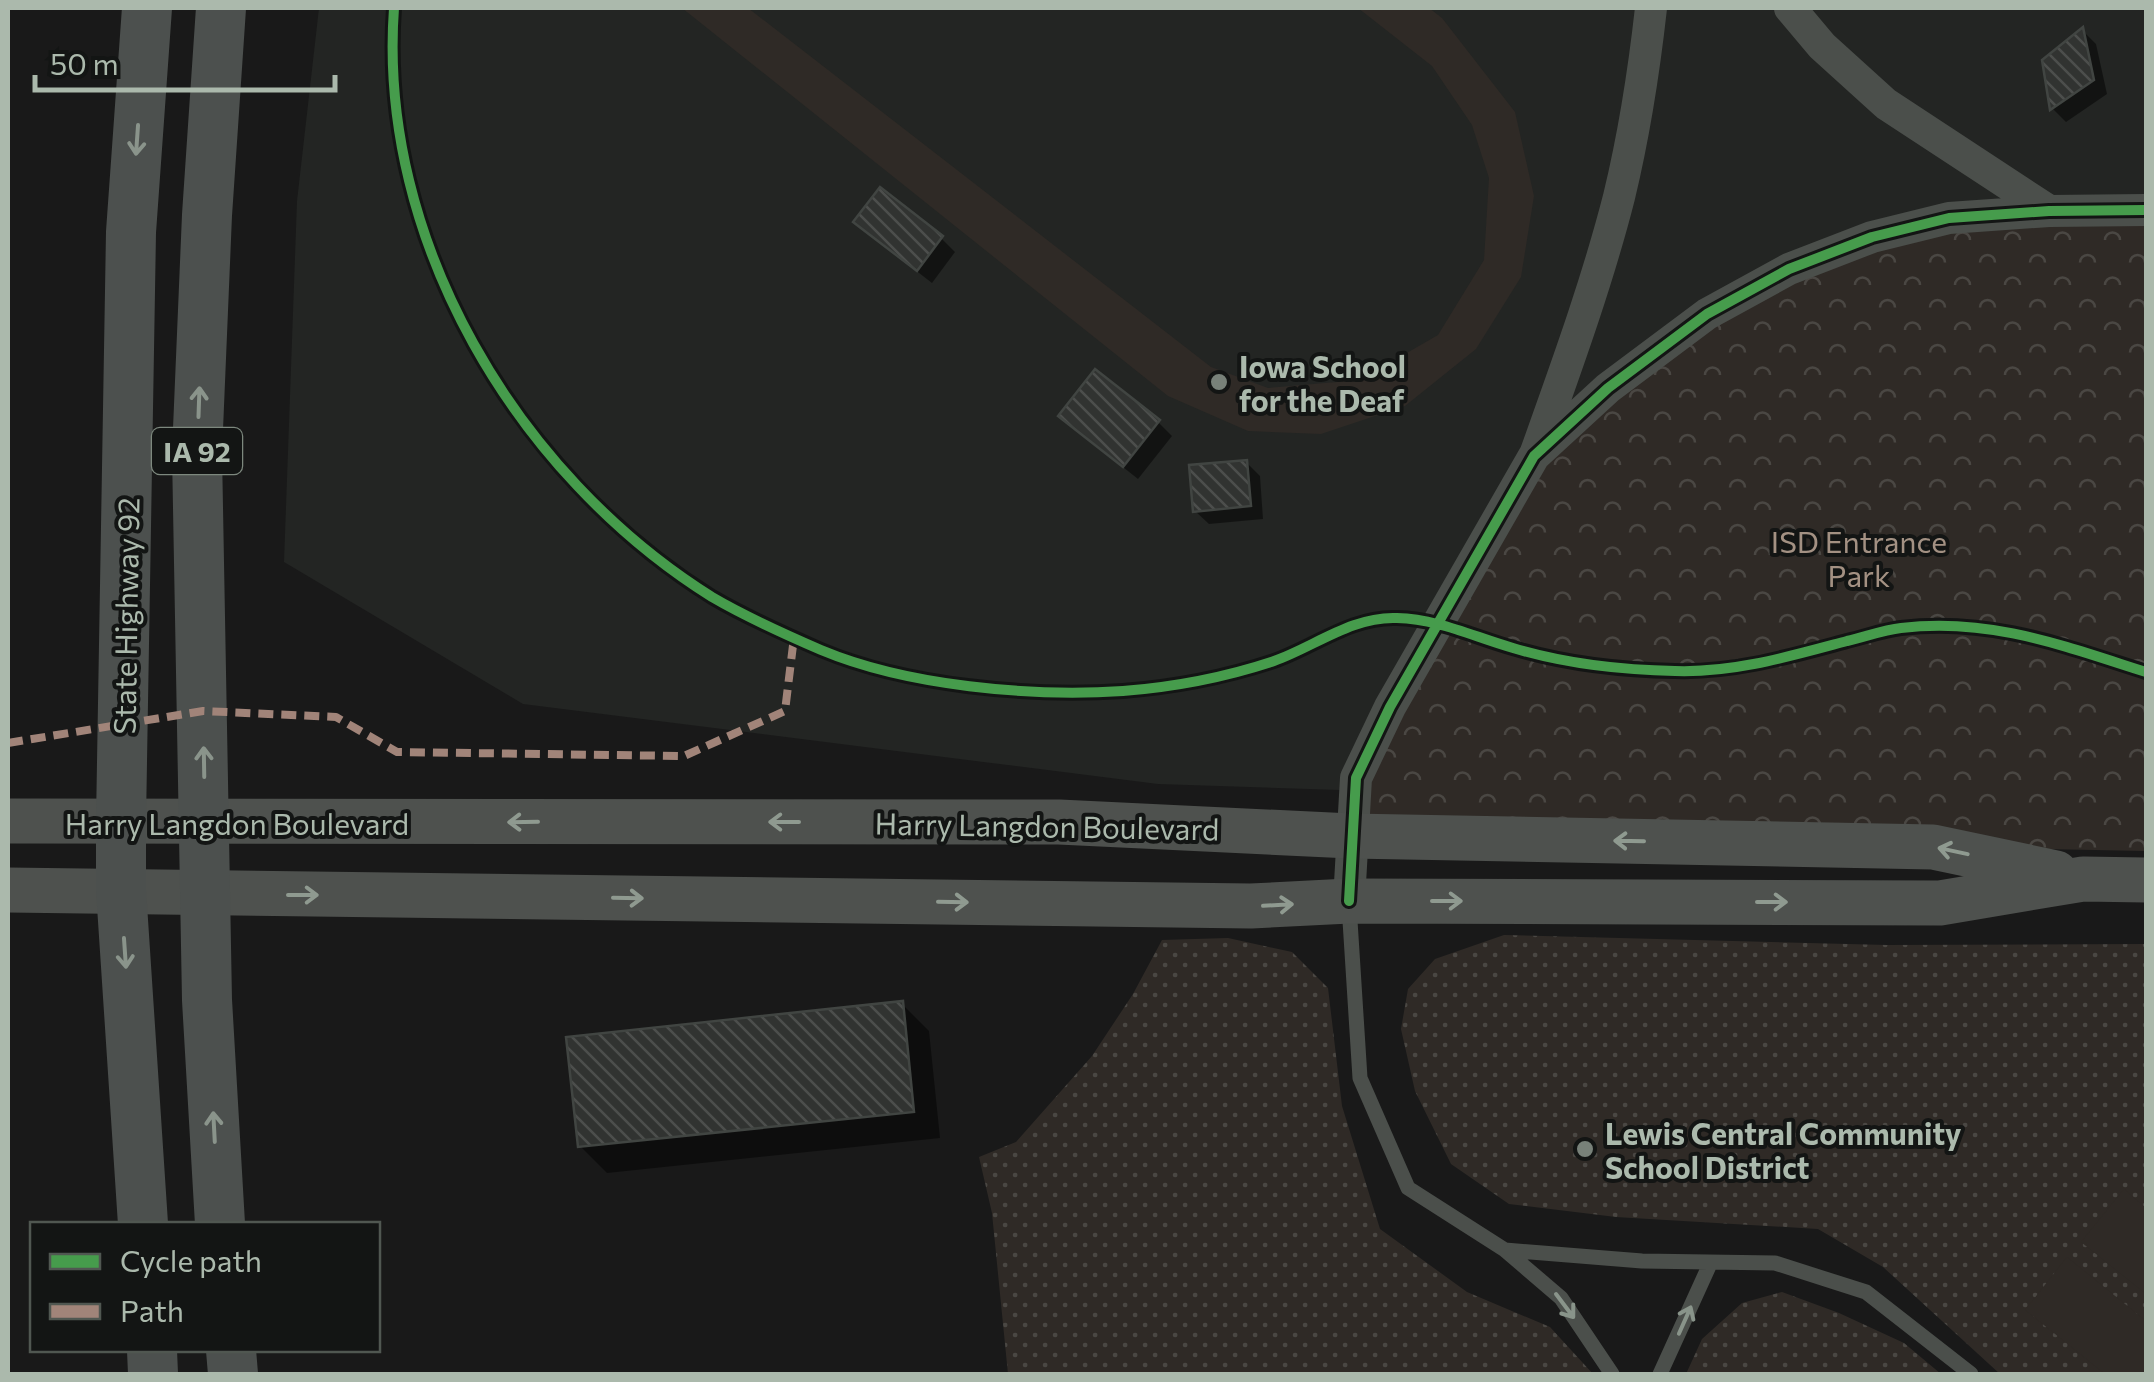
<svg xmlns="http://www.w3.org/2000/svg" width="2154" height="1382" viewBox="0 0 2154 1382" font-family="Commissioner,sans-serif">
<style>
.built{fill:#232523}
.grass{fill:url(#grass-dots)}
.forest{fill:url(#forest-crowns)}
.pitch{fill:#2f2a26}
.shadow{fill:#0007}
.building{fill:url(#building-back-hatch);stroke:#414542;stroke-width:2.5}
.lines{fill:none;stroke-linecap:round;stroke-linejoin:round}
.service{stroke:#4b4f4b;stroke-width:15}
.minor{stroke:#4b4f4b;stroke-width:32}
.secondary{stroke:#4e514e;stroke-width:45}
.primary{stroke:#4c504e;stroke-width:50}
.quiet{stroke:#a18479;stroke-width:8;stroke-dasharray:15 8;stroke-linecap:butt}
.cycleway-casing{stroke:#131514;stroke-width:16}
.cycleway{stroke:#469c4c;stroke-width:10}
.oneway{stroke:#8a948b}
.oneway2{stroke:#8f9a90}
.oneway3{stroke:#89948a}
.poi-dot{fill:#788179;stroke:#131514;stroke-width:4}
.labels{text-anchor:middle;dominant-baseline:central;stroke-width:8;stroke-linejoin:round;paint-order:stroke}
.shield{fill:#131514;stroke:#7d887e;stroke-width:2.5}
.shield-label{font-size:28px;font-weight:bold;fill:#abb9ac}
.poi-label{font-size:30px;font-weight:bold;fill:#abb9ac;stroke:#131514;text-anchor:start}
.park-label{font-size:30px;fill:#a39183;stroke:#131514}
.street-label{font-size:30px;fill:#abb9ac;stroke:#131514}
</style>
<defs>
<pattern id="grass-dots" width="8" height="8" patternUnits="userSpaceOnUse" patternTransform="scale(2.5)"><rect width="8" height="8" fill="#2f2a26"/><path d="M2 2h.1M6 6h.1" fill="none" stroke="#4a4743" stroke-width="1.8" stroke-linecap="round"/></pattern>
<pattern id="forest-crowns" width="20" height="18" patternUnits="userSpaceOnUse" patternTransform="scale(2.5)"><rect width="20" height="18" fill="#2f2a26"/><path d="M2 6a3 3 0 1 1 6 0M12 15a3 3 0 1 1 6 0" fill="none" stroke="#4a4743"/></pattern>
<pattern id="building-back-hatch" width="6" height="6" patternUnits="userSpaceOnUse" patternTransform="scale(2.5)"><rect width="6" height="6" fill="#313331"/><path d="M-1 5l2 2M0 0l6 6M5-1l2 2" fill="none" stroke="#4c4e4c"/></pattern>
</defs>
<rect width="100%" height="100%" fill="#191919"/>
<path class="built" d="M 319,8 L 2146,8 L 2146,816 L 1158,784 L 523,704 L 284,562 L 297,201 Z"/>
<path class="grass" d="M 1504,935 L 1887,945 L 2146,944 L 2146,1374 L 2000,1374 L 1883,1267 L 1818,1229 L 1616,1217 L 1509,1204 L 1451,1164 L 1415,1091 L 1401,1029 L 1408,989 L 1435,959 Z
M 1228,938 L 1292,952 L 1328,988 L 1342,1106 L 1380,1229 L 1467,1292 L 1550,1327 L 1593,1374 L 1008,1374 L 992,1213 L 979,1157 L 1016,1142 L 1092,1056 L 1133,994 L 1162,940 Z
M 1782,1292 L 1839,1313 L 1904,1343 L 1941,1374 L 1686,1374 L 1702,1339 L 1742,1303 Z"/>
<path class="forest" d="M 2146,212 L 2146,851 L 1351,836 L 1356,778 L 1534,456 L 1608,388 L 1872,237 Z"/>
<path class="pitch" d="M 682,8 L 748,8 L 1211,367 L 1268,388 L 1360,380 L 1438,335 L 1484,260 L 1489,178 L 1472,125 L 1432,66 L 1358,8 L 1429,8 L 1442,18 L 1515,112 L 1534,196 L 1521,277 L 1476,349 L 1405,406 L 1321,434 L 1248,431 L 1168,396 Z
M 2124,1189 L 2146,1208 L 2146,1294 L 2081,1242 Z
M 2067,1257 L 2146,1321 L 2146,1374 L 2105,1374 L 2025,1310 Z"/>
<path class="shadow" d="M 2083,31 L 2096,44 L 2107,94 L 2066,122 L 2053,109 L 2044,61 Z
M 870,235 L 941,238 L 955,252 L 932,283 Z
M 1158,422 L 1172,436 L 1138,479 L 1075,429 Z
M 1246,462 L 1260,476 L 1263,519 L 1209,524 L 1195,511 Z
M 902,1004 L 929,1031 L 940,1138 L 607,1173 L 580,1146 Z"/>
<path class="building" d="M 2083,27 L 2094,80 L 2050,110 L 2042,60 Z
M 880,187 L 943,236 L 917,271 L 853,222 Z
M 1095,369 L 1160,420 L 1123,467 L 1058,416 Z
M 1247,460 L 1251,506 L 1193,512 L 1189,465 Z
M 903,1001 L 914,1112 L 578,1147 L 566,1037 Z"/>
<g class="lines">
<path class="service" d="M 1349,905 L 1360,1078 L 1408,1188 L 1505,1250 L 1642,1261 L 1775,1263 L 1866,1292 L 1971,1374
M 1505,1250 L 1561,1298 L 1612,1374
M 1660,1374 L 1710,1264"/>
<path class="minor" d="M 1790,8 L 1822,46 L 1886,104 L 2049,211
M 1536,452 C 1566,368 1597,283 1619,197 C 1634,135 1644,71 1651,8
M 1349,901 L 1356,778 L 1390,707 L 1534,456 L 1608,388 L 1707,314 L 1789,269 L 1872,237 L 1949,218 L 2049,211 L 2146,210"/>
<path class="secondary" d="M 8,821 L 1059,822 L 1351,836 L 1933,847 L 2056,873
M 8,890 L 1251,906 L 1349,901 L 1940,903 L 2083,879 L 2146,880"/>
<path class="primary" d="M 143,1224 L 121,890 L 121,821 L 131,232 L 147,8
M 220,1224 L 207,1000 L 197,453 L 207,215 L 221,8
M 152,1350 L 153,1374
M 231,1350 L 233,1374"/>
<path class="quiet" d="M 8,743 L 203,711 L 336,717 L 397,752 L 684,756 L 785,711 L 794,637"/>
<defs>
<path id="cycleway" d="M 394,8 C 377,240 517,475 712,597 C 746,617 784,634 821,650 C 907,686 1030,697 1123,691 C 1173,687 1226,677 1274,661 C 1314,647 1352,616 1397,618 C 1438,619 1474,637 1513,648 C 1566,664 1620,670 1675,671 C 1734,673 1791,656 1847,641 C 1865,637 1883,630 1901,628 C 1989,617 2064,646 2146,672
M 1349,901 L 1356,778 L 1390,707 L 1534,456 L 1608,388 L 1707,314 L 1789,269 L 1872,237 L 1949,218 L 2049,211 L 2146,210"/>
</defs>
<use href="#cycleway" class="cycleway-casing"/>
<use href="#cycleway" class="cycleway"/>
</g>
<defs><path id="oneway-shaft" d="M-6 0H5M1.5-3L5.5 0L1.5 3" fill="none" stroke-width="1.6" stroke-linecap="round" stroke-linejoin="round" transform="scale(2.5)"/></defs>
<g class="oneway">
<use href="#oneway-shaft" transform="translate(137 140) rotate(94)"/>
<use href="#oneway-shaft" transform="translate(199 402) rotate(-88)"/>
<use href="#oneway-shaft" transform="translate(204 762) rotate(-91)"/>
<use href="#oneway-shaft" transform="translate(125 953) rotate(86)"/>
<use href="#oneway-shaft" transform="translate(214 1127) rotate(-93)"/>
</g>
<g class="oneway2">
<use href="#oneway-shaft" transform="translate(523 822) rotate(179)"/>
<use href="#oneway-shaft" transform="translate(784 822) rotate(-180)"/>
<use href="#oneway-shaft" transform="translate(1629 841) rotate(-179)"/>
<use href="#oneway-shaft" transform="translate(1953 851) rotate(-168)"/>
<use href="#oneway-shaft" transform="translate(303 895)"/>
<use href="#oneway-shaft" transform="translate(628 898) rotate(1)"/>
<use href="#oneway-shaft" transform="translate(1447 901)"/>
<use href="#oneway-shaft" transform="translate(953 902) rotate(1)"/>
<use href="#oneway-shaft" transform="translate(1772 902)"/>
<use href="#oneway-shaft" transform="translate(1278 905) rotate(-3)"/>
</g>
<g class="oneway3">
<use href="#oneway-shaft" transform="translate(1565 1306) rotate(53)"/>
<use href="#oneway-shaft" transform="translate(1685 1320) rotate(-66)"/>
</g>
<g class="poi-dot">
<circle cx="1219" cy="382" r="10"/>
<circle cx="1585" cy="1149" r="10"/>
</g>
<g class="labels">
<rect class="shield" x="152" y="428" width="90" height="46" rx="8"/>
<g class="shield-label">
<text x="197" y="451">IA 92</text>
</g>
<g class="poi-label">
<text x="1239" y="365">Iowa School<tspan x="1239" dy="34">for the Deaf</tspan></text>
<text x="1605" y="1132">Lewis Central Community<tspan x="1605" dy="34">School District</tspan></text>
</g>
<g class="park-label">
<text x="1859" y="540">ISD Entrance<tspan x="1859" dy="34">Park</tspan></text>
</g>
<g class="street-label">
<text transform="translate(125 616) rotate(-89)">State Highway 92</text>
<text x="237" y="822">Harry Langdon Boulevard</text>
<text transform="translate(1047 825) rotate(1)">Harry Langdon Boulevard</text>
</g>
</g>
<rect width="2154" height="1382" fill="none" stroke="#abb9ac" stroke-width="20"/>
<rect x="30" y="1222" width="350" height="130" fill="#131514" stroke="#505751" stroke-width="2.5"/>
<rect x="50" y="1254" width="50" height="15" fill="#469c4c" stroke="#505751" stroke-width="2.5"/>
<text x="120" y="1272" font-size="30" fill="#abb9ac">Cycle path</text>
<rect x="50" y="1304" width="50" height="15" fill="#a18479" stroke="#505751" stroke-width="2.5"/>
<text x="120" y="1322" font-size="30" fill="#abb9ac">Path</text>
<path d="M35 75v15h300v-15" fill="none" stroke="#abb9ac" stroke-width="5"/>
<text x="50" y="75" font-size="30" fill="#abb9ac" stroke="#131514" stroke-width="8" paint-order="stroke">50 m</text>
</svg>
